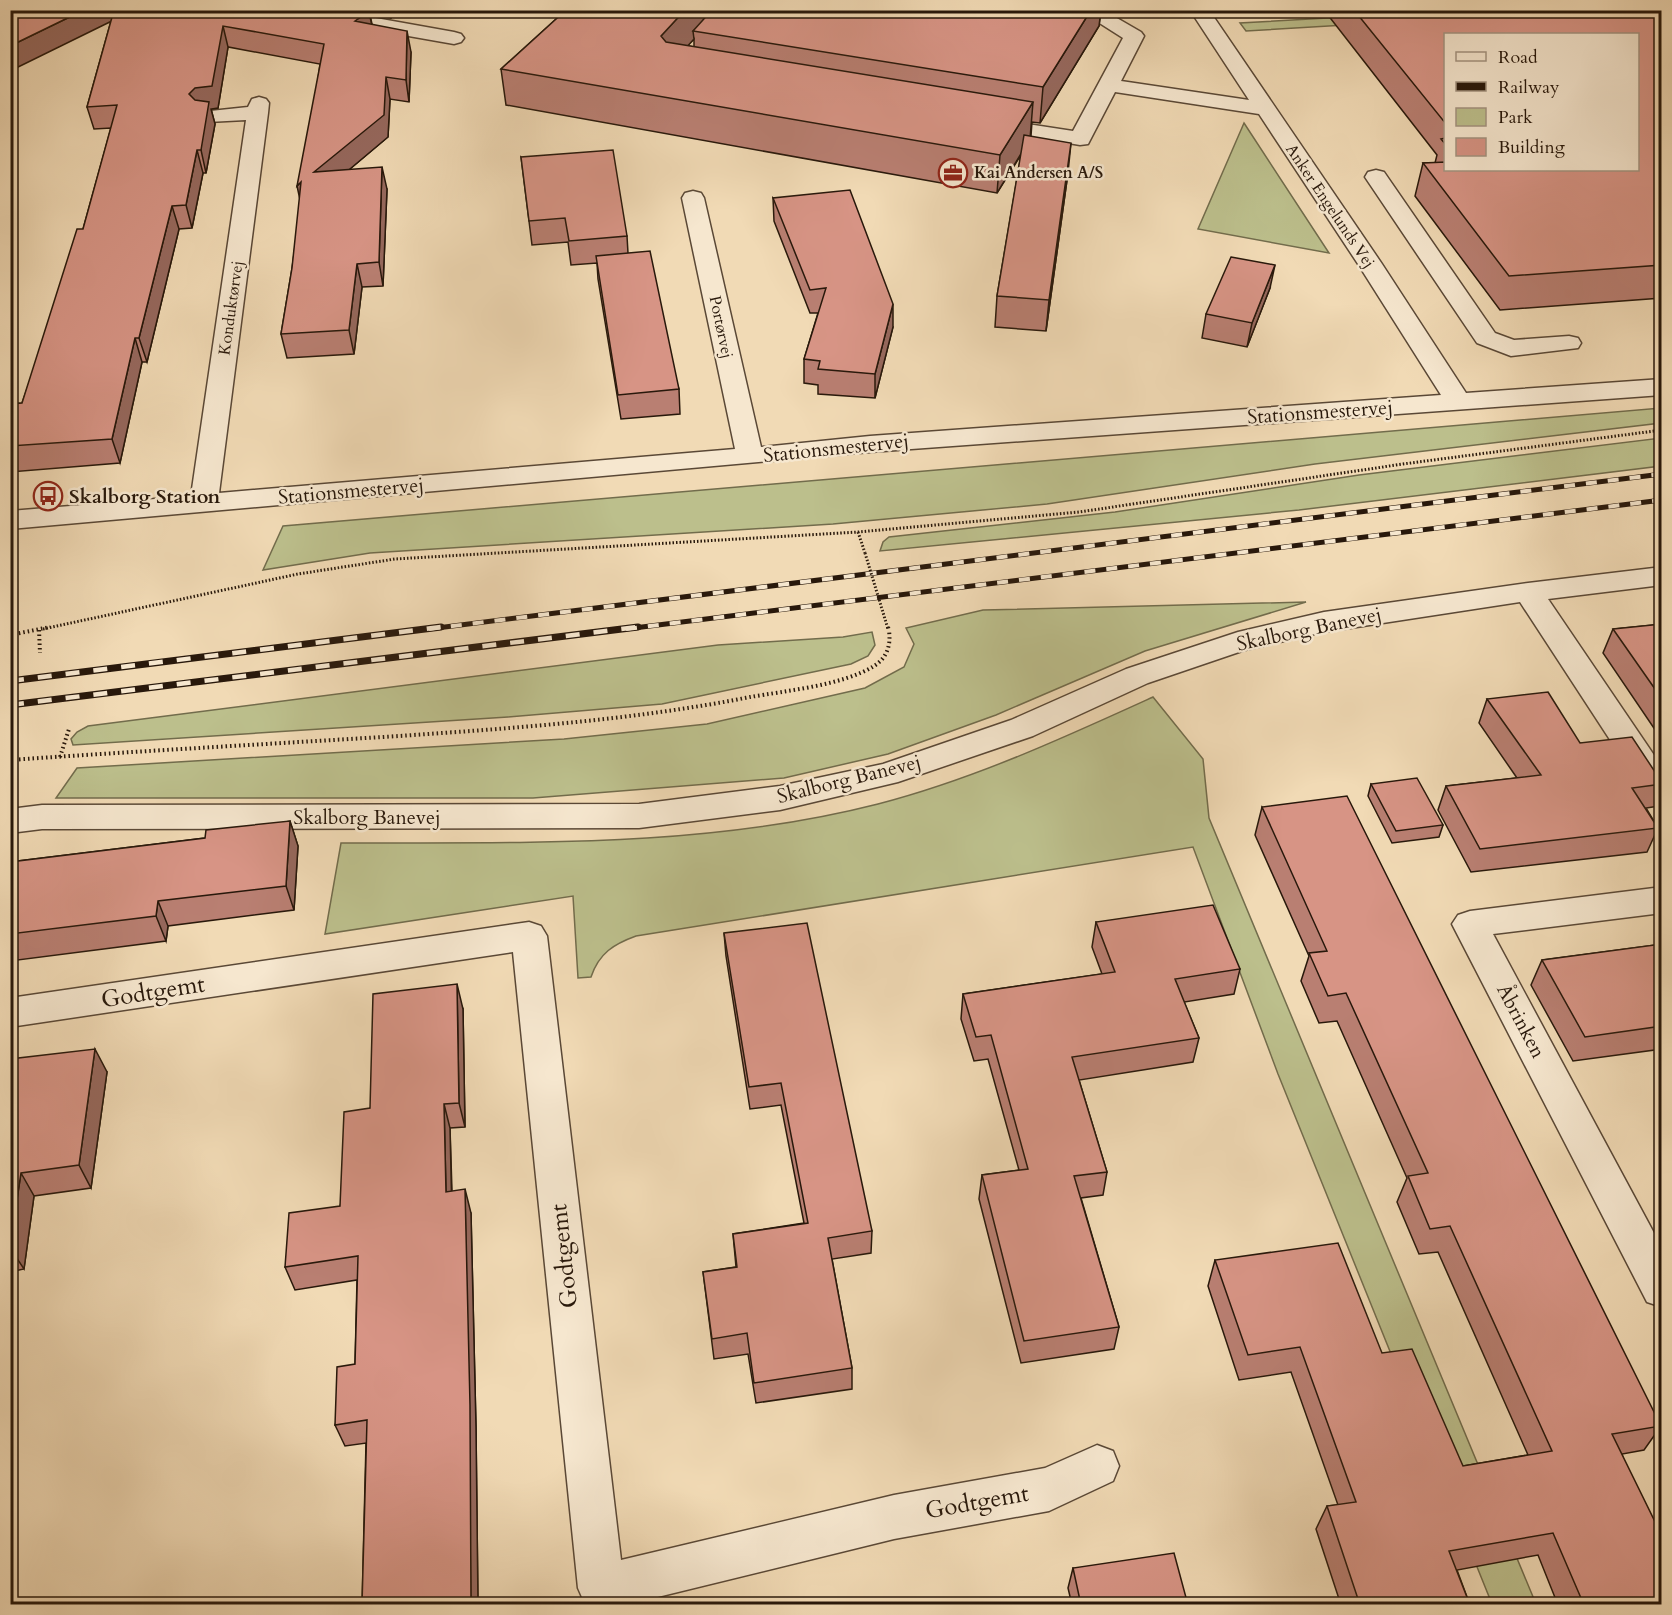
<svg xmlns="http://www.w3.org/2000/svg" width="1672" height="1615" font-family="Cardo,serif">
<rect width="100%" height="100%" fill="#f1dab5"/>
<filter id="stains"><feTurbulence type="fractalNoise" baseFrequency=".00333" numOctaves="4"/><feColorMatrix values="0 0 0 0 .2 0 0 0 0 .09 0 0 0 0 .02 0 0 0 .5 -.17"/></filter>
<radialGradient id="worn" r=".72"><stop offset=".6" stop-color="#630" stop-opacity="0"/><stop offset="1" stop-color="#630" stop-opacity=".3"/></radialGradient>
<!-- green -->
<path fill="#bcbf8c" stroke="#726c4c" stroke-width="1.5" d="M1452 11H1581L1246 31 1240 23Z
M1244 123 1329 253 1198 229Z
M1661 408V423L1315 464 1047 504 833 524 370 553 263 570 283 526Z
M1661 438V466L1299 510 880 551 883 542 889 537 1115 512 1359 475Z
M1306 602 1145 651 996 715 888 754 784 778 533 798H56L77 768 564 739 707 724 865 688 904 667 914 644 906 628 983 610Z
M872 632 875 645 868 656 851 664 662 704 508 717 73 745 71 739 77 732 88 726 718 645 843 637Z
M1153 697 1203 759 1209 818 1536 1604H1492L1278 1074 1193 847 636 936C614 944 599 953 591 977L578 978 573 896 325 934 341 843C521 842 702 849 878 804 974 779 1063 738 1153 697Z"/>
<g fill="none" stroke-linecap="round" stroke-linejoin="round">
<!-- minor casing -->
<g stroke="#5a4836" stroke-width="3">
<path id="minor" d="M286 10H331L454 32 461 34 464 38 461 42 454 44 295 16 288 14Z
M1079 10H1103L1141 32 1144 36 1121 81 1249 100 1190 10H1209L1382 264 1466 393 1662 379V395L870 452 10 529V511L191 496 246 120 208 122 201 120 197 116 201 112 248 107 252 99 259 97 266 99 269 103 268 113 219 493 735 449 682 198 685 193 693 191 701 193 704 198 761 447 870 436 1441 395 1358 264 1259 114 1115 92 1088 144 1080 145 981 128 977 124 981 120 988 118 1073 131 1123 38Z
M1376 170 1384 172 1495 333 1514 340 1569 336 1578 338 1581 343 1578 348 1511 356 1477 343 1365 177 1368 172Z
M1662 567V585L1548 599 1662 767V805L1650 801 1520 602 1324 632 1245 650 1148 683 1033 736 898 782 780 810 639 828 42 829 10 833V809L42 805 639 804 780 786 883 764 1011 720 1126 669 1238 632 1324 612 1528 583Z
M1662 887V913L1493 934 1662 1248V1307L1647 1302 1452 924 1458 915 1470 911Z
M529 922 541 926 547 936 621 1560 894 1495 1045 1468 1097 1445 1113 1451 1119 1466 1113 1481 1049 1511 894 1539 629 1604H585L578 1588 513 952 10 1027V998Z"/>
</g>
<!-- path-far1 -->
<path stroke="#28180b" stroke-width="3" stroke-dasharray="1.5 2" stroke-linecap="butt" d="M858 532 865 553
M43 629 298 574 395 559 858 532 1079 512 1403 464 1662 430"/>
<!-- path -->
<path stroke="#28180b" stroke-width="4" stroke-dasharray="1.5 3" stroke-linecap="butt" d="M39 630 40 653
M10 635 50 627
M60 757 69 729
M10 760C140 751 269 744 399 736 516 728 634 720 750 697 785 691 844 685 874 666 887 658 891 645 889 631"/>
<!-- minor -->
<use href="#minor" fill="#f6e7cf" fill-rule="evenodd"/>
<!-- rail-far1 casing -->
<g stroke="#28180b" stroke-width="5">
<path id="rail-far1" d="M429 629 1662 474
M626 629 1662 500"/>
</g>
<!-- rail casing -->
<g stroke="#28180b" stroke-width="7">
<path id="rail" d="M10 681 441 627
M10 705 638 627"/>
</g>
<!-- rail-far1 -->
<use href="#rail-far1" stroke="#f6e7cf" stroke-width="4" stroke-dasharray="11" stroke-linecap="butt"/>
<!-- rail -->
<use href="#rail" stroke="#f6e7cf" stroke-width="4.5" stroke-dasharray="14" stroke-linecap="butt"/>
<!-- path-bridge-far1 -->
<path stroke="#28180b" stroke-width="3" stroke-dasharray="1.5 2" stroke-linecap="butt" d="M865 553 888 629"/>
<!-- path-bridge -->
<path stroke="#28180b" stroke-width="4" stroke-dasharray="1.5 3" stroke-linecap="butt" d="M888 627 889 631"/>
</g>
<!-- wall -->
<path fill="#b97f72" stroke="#28180b" stroke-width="1.5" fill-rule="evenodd" d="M10 10H401L391 18 370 15 372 24 411 52 409 102 390 99 388 137 350 169 387 189 383 286 362 287 354 354 287 358 281 334 292 268 320 64 228 47 218 108 211 109 215 124 206 173H203L192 228 179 229 147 362H142L120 463 10 472V404L22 403 83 229 111 128 94 129 87 107 111 21Z
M566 10H1101L1099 26 1040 123 1032 122 1031 136 1068 173 1046 331 995 327 997 296 1021 155 997 193 506 105 501 69ZM694 39V47L687 46Z
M1324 10H1662V298L1500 310 1415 196 1423 163H1435L1437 155ZM1446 34 1638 170H1446Z
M521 157 627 236 628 253 679 389 680 414 621 419 598 279 597 263 571 265 568 242 532 245Z
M773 198 893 327 875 398 818 394V385L804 383V359L818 313H810L774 221Z
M1270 288 1247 347 1202 338 1206 314Z
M1662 624V740L1603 653 1613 629Z
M1487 699 1580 743 1662 779V801L1659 806 1646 808 1658 828 1647 852 1471 872 1438 810 1446 786 1517 778 1479 723Z
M1662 749V763L1658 757Z
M1371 784 1443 825 1439 837 1392 843 1368 796Z
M1262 807 1661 1426 1644 1450 1622 1454 1662 1605H1558L1538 1555 1457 1570 1470 1605H1341L1316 1529 1327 1506 1338 1505 1291 1372 1239 1380 1208 1286 1215 1260 1382 1353 1463 1466 1528 1455 1438 1252 1419 1254 1397 1202 1407 1178 1337 1021 1319 1023 1301 981 1309 956 1255 835Z
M290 821 298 846 294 910 168 926 166 941 10 961V862L205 838Z
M1096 922 1240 969 1234 994 1184 1002 1199 1038 1193 1062 1079 1080 1107 1172 1103 1195 1081 1198 1119 1327 1114 1349 1021 1363 979 1199 982 1175 1019 1170 988 1059 974 1061 961 1019 963 994 1102 974 1092 947Z
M724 933 872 1231 871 1253 832 1259 852 1368V1389L756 1403 748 1354 714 1359 703 1272 736 1267 733 1234 804 1223 781 1105 750 1109 726 956Z
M1662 944V1049L1573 1061 1531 985 1542 960Z
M463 1009 465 1127 450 1128 452 1191 471 1213 476 1427 478 1605H362L366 1443 345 1446 335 1425 355 1364 357 1280 295 1290 285 1267 340 1206 370 1108Z
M10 1059 107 1072 91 1188 34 1196 24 1269 10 1272Z
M1073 1568 1188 1605H1072L1068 1588Z"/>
<!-- shaded-wall -->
<path fill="#96685d" stroke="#28180b" stroke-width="1.5" d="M84 10H123L124 15 10 71V46Z
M389 10H401L391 18Z
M685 10H720L693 31 694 39 664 72 661 36Z
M1091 10H1101L1099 26 1040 123 1043 87Z
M369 11 373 32 355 21Z
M223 26 228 47 218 108 211 109 215 124 206 173 201 150V110L189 94Z
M407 31 411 52 409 102 406 80Z
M386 77 390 99 388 137 319 195 314 172Z
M1033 102 1030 139 997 193 1000 155Z
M1071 143 1068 173 1046 331 1049 300Z
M197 150 203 173 192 228 186 205Z
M382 167 387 189 383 286 379 262Z
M301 182 302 209 297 186Z
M172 206 179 229 147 362 139 338Z
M357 264 362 287 354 354 349 330Z
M1275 265 1270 288 1247 347 1252 323Z
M893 304V327L875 398V374Z
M135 338 142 362 120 463 112 439Z
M290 821 298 846 294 910 286 886Z
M158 901 168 926 166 941 156 916Z
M457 984 463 1009 465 1127 459 1103Z
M95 1049 107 1072 91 1188 79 1165Z
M444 1104 450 1128 452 1216 446 1192Z
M21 1173 34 1196 24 1269 10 1248Z
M465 1189 471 1213 476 1427 478 1605H471Z"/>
<!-- building -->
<path fill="#d79485" stroke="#28180b" stroke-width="1.5" d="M10 10H84L10 46Z
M114 10H368L369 11 355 21 407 31 406 80 386 77 384 115 314 172 382 167 379 262 357 264 349 330 281 334 292 268 301 182 297 186 324 44 223 26 212 86 195 88 189 94 195 100 209 102 201 150H197L186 205 172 206 139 338H135L112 439 10 446V404L22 403 77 229H83L117 105 87 107Z
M566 10H685L661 36 666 42 1033 102 1000 155 501 69Z
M712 10H1091L1043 87 693 31Z
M1354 10H1662V265L1509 276 1423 163 1446 162V170H1638V34H1446V124Z
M1024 135 1071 143 1049 300 997 296Z
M1446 138V145L1441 139Z
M613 150 627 236 569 241 565 218 529 221 521 157Z
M850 190 893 304 875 374 818 369 820 361 804 359 826 288 810 290 773 198Z
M650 251 679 389 618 395 596 256Z
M1231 257 1275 265 1252 323 1206 314Z
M1662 624V699L1613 629Z
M1548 692 1580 743 1632 737 1659 778 1662 779V784L1632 788 1658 828 1480 849 1446 786 1541 775 1487 699Z
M1417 778 1443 825 1396 831 1371 784Z
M1347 796 1661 1426 1612 1434 1662 1536V1605H1584L1553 1533 1449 1551 1470 1605H1360L1327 1506 1356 1502 1300 1347 1248 1355 1215 1260 1338 1243 1382 1353 1412 1349 1463 1466 1552 1451 1450 1226 1430 1229 1408 1176 1428 1173 1346 993 1328 996 1309 953 1327 951 1262 807Z
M290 821 286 886 158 901 156 916 10 934V862L205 838 206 830Z
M1213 905 1240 969 1175 979 1199 1038 1072 1057 1107 1172 1074 1176 1119 1327 1024 1341 982 1175 1028 1169 991 1035 976 1037 963 994 1115 972 1096 922Z
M807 923 872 1231 828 1238 852 1368 754 1383 747 1333 712 1339 703 1272 737 1267 733 1234 808 1223 781 1083 749 1087 724 933Z
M1662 944V1026L1585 1037 1542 960Z
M457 984 459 1103 444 1104 446 1192 465 1189 470 1405 471 1605H362L367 1420 335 1425 337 1367 355 1364 358 1256 285 1267 289 1213 340 1206 344 1112 370 1108 373 994Z
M95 1049 79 1165 21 1173 10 1244V1059Z
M1174 1553 1188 1605H1081L1073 1568Z"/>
<!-- icons -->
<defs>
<g id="office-ring" transform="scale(1.5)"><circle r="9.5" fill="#f6e7cf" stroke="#8f2418" stroke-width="1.5"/><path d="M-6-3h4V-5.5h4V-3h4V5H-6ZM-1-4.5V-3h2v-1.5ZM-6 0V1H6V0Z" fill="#8f2418"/></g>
<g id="bus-ring" transform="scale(1.5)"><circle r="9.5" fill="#f6e7cf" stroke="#8f2418" stroke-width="1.5"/><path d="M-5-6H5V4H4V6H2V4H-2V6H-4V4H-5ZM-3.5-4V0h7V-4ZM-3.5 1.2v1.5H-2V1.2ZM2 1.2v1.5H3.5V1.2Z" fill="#8f2418"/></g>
</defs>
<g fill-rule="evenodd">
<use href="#office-ring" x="953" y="173"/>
<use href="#bus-ring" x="48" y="496"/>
</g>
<g text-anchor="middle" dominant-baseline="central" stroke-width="5" stroke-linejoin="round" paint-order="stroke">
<!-- far-poi labels -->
<g font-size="16" font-weight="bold" fill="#28180b" stroke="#f6e7cf" text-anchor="start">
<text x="974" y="173">Kai Andersen A/S</text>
</g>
<!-- far-street labels -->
<g font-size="16" fill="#28180b" stroke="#f6e7cf">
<text transform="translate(1330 206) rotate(56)">Anker Engelunds Vej</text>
<text transform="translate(231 308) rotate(-82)">Konduktørvej</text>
<text transform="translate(721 327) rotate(78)">Portørvej</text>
</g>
<!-- street labels -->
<g font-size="20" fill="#28180b" stroke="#f6e7cf">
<text transform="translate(1320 412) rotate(-4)">Stationsmestervej</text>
<text transform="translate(836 448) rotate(-6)">Stationsmestervej</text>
<text transform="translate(351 491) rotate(-5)">Stationsmestervej</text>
<text transform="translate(1309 629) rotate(-12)">Skalborg Banevej</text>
<text transform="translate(849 779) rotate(-14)">Skalborg Banevej</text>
<text x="367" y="817">Skalborg Banevej</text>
<text transform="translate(1521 1021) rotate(62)">Åbrinken</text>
</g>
<!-- poi labels -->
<g font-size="20" font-weight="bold" fill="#28180b" stroke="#f6e7cf" text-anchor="start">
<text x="69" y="496">Skalborg Station</text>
</g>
<!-- near-street labels -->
<g font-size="24" fill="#28180b" stroke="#f6e7cf">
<text transform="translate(153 992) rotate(-9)">Godtgemt</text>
<text transform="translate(564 1256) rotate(-96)">Godtgemt</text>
<text transform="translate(977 1502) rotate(-10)">Godtgemt</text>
</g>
</g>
<!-- margin -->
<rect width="1672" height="1615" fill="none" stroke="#f1dab5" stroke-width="36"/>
<rect x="12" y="12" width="1648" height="1591" fill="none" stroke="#28180b" stroke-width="3"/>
<rect x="18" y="18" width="1636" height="1579" fill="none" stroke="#28180b" stroke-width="1.5"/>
<!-- legend -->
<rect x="1444" y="33" width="195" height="138" fill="#f6e7cf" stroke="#a49481" stroke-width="1.5"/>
<rect x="1456" y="52" width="30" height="9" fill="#f6e7cf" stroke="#a49481" stroke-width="1.5"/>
<text x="1498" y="63" font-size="18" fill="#28180b">Road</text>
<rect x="1456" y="82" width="30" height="9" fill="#28180b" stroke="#a49481" stroke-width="1.5"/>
<text x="1498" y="93" font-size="18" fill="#28180b">Railway</text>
<rect x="1456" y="108" width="30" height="18" fill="#bcbf8c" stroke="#a49481" stroke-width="1.5"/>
<text x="1498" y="123" font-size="18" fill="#28180b">Park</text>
<rect x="1456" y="138" width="30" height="18" fill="#d79485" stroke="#a49481" stroke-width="1.5"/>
<text x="1498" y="153" font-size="18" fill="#28180b">Building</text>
<rect width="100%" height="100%" filter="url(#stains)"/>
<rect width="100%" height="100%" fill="url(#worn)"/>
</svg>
